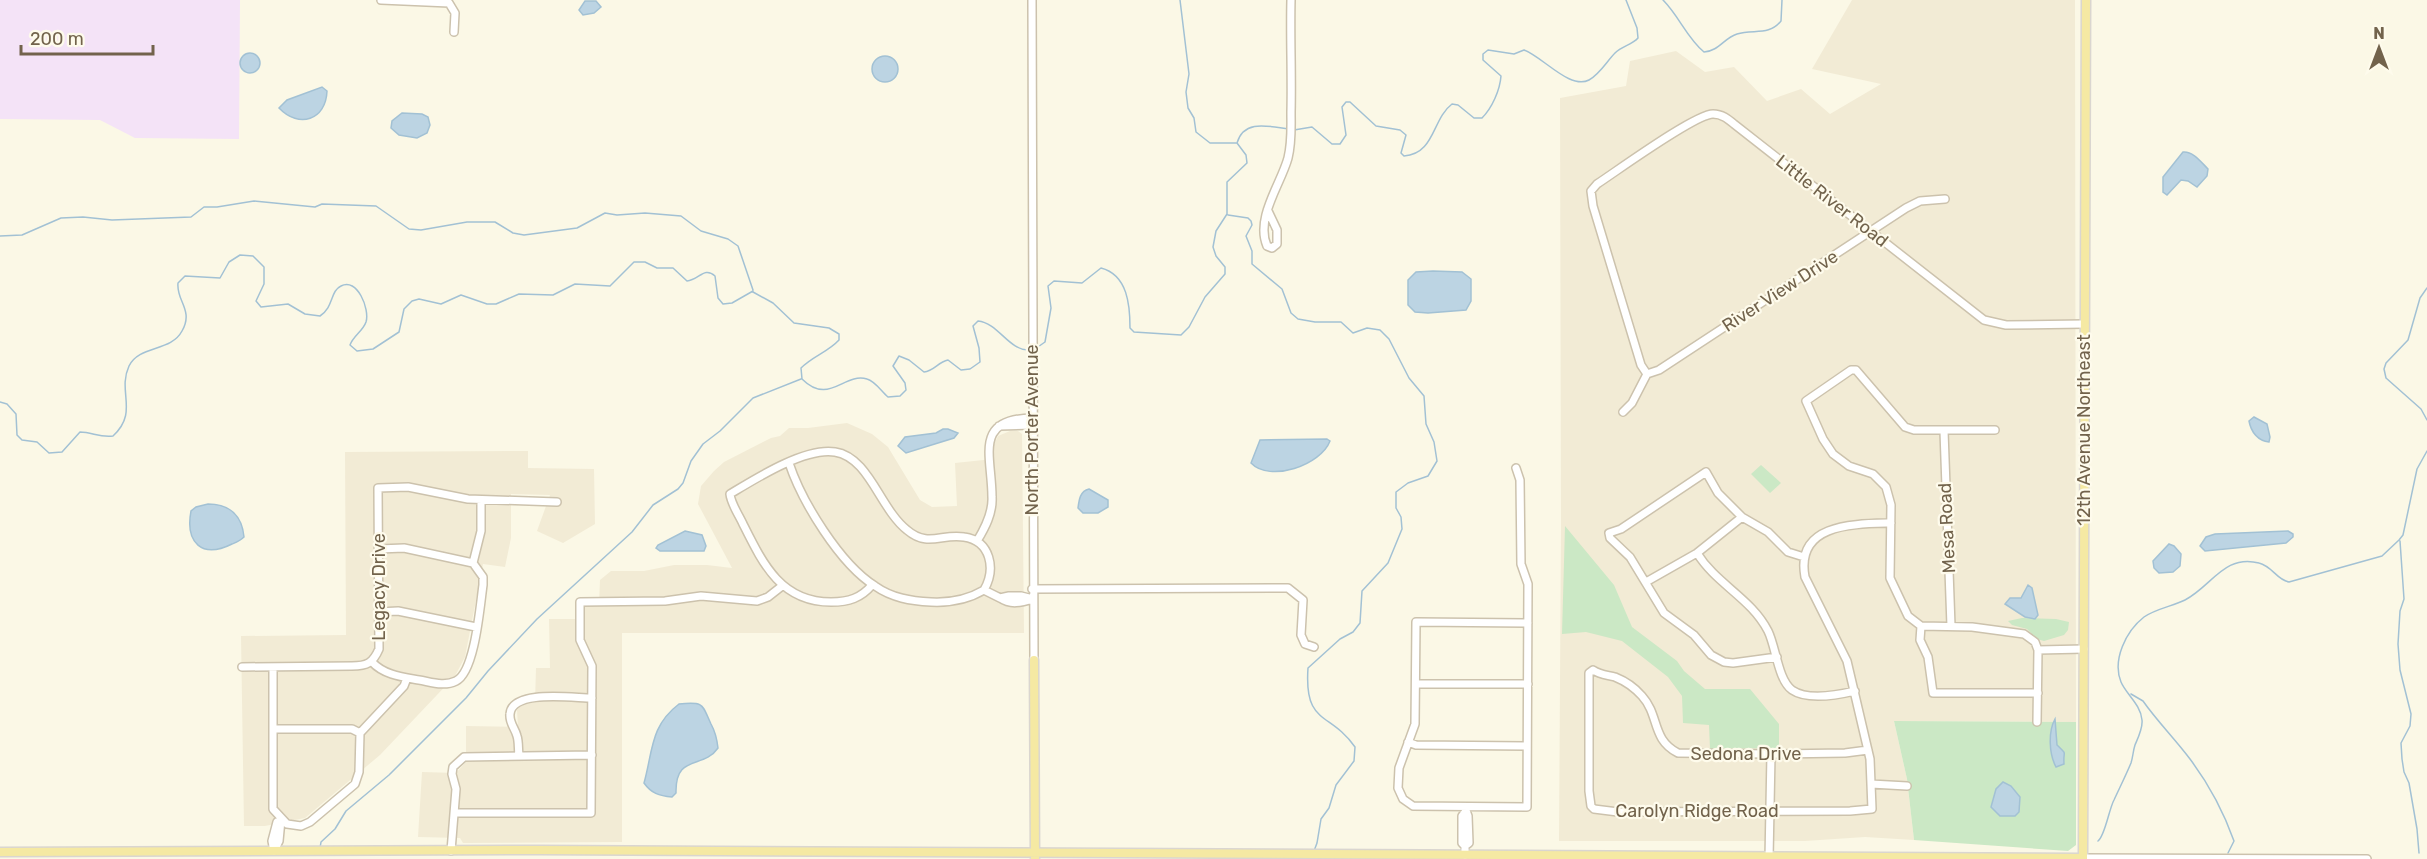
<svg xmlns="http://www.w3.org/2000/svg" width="2427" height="859" font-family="Rubik,sans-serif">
<rect width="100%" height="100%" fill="#fbf8e6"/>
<!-- residential -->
<path fill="#f2ebd5" d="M1852 0H2075L2076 722 1894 721 1907 779 1914 840 1865 837 1805 841H1559L1561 524 1560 98 1626 86 1630 61 1676 51 1705 72 1734 67 1767 101 1801 89 1830 114 1881 84 1812 69Z
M847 423 872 434 888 447 920 500 932 507 957 506 955 463 993 459 992 449 998 436 1010 431H1018L1022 434 1024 633H622V842L463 843 460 838 418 837 422 772 456 773 466 762V726L518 727 517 710 520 706 535 702 536 668H550L549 619H584L583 606 599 605 600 580 611 571H644L674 565H707L732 568 698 504 701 486 714 471 724 462 771 438 780 436 789 428H808Z
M528 451V468L594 469 595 524 563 543 537 531 550 495 511 494V538L505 567 483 564 465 657 455 676 380 755 305 818 265 826H244L241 636 346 635 345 452Z"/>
<!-- education -->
<path fill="#f4e3f7" d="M0 0H240L239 139 135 138 100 120 0 119Z"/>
<!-- green -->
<path fill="#cbe8c5" d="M1761 465 1781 483 1770 493 1751 474Z
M1565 526 1614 585 1632 627 1677 661 1684 671 1705 689H1750L1779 724V748L1710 749 1709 725 1683 723 1682 696 1668 677 1622 641 1586 632 1562 634Z
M2022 618 2056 619 2069 622 2068 630 2064 635 2044 641 2037 639 2027 629 2012 625 2008 621Z
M1894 721 2076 722V845L2068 851 1914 840 1907 779Z"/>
<!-- water -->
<path fill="#bcd4e3" stroke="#a2c1d4" stroke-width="1.5" d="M585 1H596L601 7 594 13 583 15 579 10Z
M240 63a10 10 0 1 1 20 0a10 10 0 1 1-20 0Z
M872 69a13 13 0 1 1 26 0a13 13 0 1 1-26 0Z
M322 87 327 91C326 120 299 129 279 108L287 100Z
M402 113 422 114 428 117 430 125 427 133 417 138 399 135 391 128 392 121Z
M2183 152C2193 151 2201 162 2208 169L2207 176 2197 187 2188 181 2181 180 2167 195 2163 192V177Z
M1433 271 1462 272 1471 279V301L1466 310 1428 313 1415 312 1408 305V280L1416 272Z
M2254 417 2267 424 2270 437 2269 442C2258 441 2251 432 2249 421Z
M943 429H948L958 433 954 438 906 453 898 446 905 437 936 433Z
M1327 439 1330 441C1321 465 1270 483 1251 463L1260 440Z
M1089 489 1108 500V507L1098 513H1083L1078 508C1079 500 1080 491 1089 489Z
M208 504C230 504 242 516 244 537 240 541 237 542 232 544 202 559 185 543 191 511L196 507Z
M685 531 702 535 706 546 704 551H660L656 548 658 545Z
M2288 531 2293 534V537L2286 543 2205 551 2200 546 2206 537 2215 534Z
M2169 544 2174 546 2181 554 2180 566 2173 572 2159 573 2154 568 2153 561Z
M2028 585 2032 588 2038 615 2035 619 2025 617 2005 604 2010 598H2021Z
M679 704C705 701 702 705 711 724 716 733 717 739 718 748 703 770 675 753 676 793L672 797C659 796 651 793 644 783 653 751 650 726 679 704Z
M2055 719 2057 745C2068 756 2063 749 2064 764L2056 767C2049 754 2048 732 2055 719Z
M2003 782 2011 786 2020 797 2019 812 2015 816H2000L1991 807 1996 789Z"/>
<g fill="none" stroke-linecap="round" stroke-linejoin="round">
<!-- stream -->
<path stroke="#a2c1d4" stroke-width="1.5" d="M1180 0 1189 74 1186 92 1188 108 1194 118 1196 132 1210 143H1236
M1663 0C1679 16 1687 38 1704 52 1719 51 1724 38 1737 34 1754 29 1769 36 1781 21L1782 0
M1294 130 1312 127 1332 144H1340L1346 135 1342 107 1346 102H1350L1376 126 1400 130 1406 135 1401 153 1404 156C1435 154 1432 119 1452 104L1458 105 1474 118H1482C1492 108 1500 90 1501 76L1483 60V54L1488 50 1514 54 1524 50C1543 57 1570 90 1589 80 1600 74 1607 61 1615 53 1622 46 1632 45 1638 38L1637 28 1626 0
M1237 143C1244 118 1271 127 1289 129
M1228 215 1248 218 1251 221 1252 225 1246 236 1252 251V264L1282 289 1291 313 1298 319 1315 322H1341L1353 333 1367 328 1380 330 1389 339 1409 378 1424 396 1426 424 1434 442 1437 461 1428 476 1408 483 1396 492V508L1401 517 1402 529 1388 563 1362 591 1360 623 1353 632 1340 639 1308 668C1304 726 1330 711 1355 747L1354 761 1336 785 1329 808 1321 819 1317 843 1314 851
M0 236 22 235 61 218 83 217 112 220 191 217 204 207H217L254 201 315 207 322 204 376 206 409 229 421 230 467 222H495L513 233 524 235 577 228 605 213 617 215 645 213 681 216 701 231 728 239 738 246 753 290
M2427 288 2420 298 2408 340 2386 363 2384 369 2386 378 2421 409 2427 420
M753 292 773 303 794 323 829 328 839 334V340C828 352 813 356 801 368L802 379C829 406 844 372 867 379 875 381 882 392 888 397L900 396 906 390 905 383 893 366 899 356 909 360 924 372C934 371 938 362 948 360L961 370 970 369 980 362 979 348 973 326 978 321C999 323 1009 352 1031 350
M1035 349 1045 342 1051 308 1048 286 1054 281 1082 283 1101 268C1128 275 1130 306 1130 328L1134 332 1181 335 1189 327 1205 297 1225 274V267L1216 256 1213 247 1216 231 1227 214V182L1247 163 1246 155 1237 143
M0 402 7 404 16 414 17 435 22 440 37 442 49 453 62 452 80 432C92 432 100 438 113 436 139 412 117 392 129 366 139 345 171 352 182 331 194 310 176 301 178 283L185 276 220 278 229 262 240 255 253 256 264 267V284L256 301 261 307 288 304 305 314 320 316C334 307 330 291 341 286 357 277 370 309 366 322 363 331 353 336 350 345L357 351 373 349 399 332 404 309 412 301 419 299 441 304 461 295 487 304H496L519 294 553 295 575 284 610 286 634 262H645L657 268H673L687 281C699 280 704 266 715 276L718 298 723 304 732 303 753 291
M2400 541 2404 599 2400 611 2398 644 2400 670 2411 714 2410 726 2401 743 2402 759 2404 772 2409 783 2417 829 2419 853
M2131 694 2143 701C2157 721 2175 739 2190 759 2208 783 2224 813 2234 841L2228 853
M2098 841C2105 836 2109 809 2114 800 2120 787 2126 775 2131 763 2133 757 2133 751 2135 745 2138 738 2143 728 2142 720 2141 705 2126 694 2121 682 2112 660 2126 631 2144 617 2155 609 2173 606 2185 600 2212 586 2224 554 2259 563 2272 566 2277 580 2289 582L2382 556 2399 540 2403 535 2417 469 2427 451
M320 848 321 842 335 829 346 811 389 775 466 698 488 671 537 619 632 532 653 505 678 489 683 483 691 461 703 444 720 431 753 398 801 379"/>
<!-- minor casing -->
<g stroke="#ccc2ad" stroke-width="10">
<path id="minor" d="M381 0 449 3 455 13 454 32
M1032 0 1034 660
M1268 211 1277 230V244L1272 248 1267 246C1255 218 1281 184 1288 158 1292 142 1291 127 1291 112 1292 74 1290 37 1291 0
M1647 374 1641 365 1593 206 1591 191 1597 184C1617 171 1695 114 1713 114 1722 114 1728 119 1734 124L1984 320 2006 325 2084 324
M1647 374 1659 370 1906 208 1920 201 1945 199
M1623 412 1632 403 1647 374
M999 426 1032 425
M1995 430H1914L1905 427 1856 370H1851L1806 401 1823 439 1833 454 1849 466 1873 474 1886 487 1891 505 1890 578 1908 616 1921 626 1972 627 2024 634 2035 642 2038 650 2037 722
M1944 431 1951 626
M789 463C802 502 840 564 875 586 892 598 911 601 931 602 951 603 967 600 984 590
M1516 468 1520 480 1521 564 1528 584 1527 807 1413 806 1403 799 1398 788 1399 768 1415 724 1416 622 1528 623
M977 541C985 528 993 513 992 497 992 456 973 419 1032 418
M379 549 404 548 473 563
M1697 553C1716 584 1751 598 1768 631 1776 647 1778 680 1792 690 1808 701 1838 695 1855 691
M473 563 481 531V500
M1646 582 1697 553 1742 517
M872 585C861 598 849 602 831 602 781 602 763 564 743 524 739 515 731 504 730 494 755 479 805 447 835 452 869 457 880 509 907 530 928 548 942 533 964 537 991 541 996 569 984 590L1000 598
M1032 589 1288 588 1303 600 1301 635 1305 644 1314 647
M1009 596H1021L1033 599C1021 603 1010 605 1000 598Z
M379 612 398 611 476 627
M1921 626 1920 640 1928 657 1933 693H2038
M2038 650 2084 649
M1777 657 1733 663 1724 662 1711 655 1694 635 1664 613 1630 557 1610 538 1609 533 1621 529 1706 472 1718 493 1742 517 1768 532 1788 552 1804 557
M372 662C384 675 402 677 419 680 431 682 444 687 456 681 475 672 480 606 483 585V577L473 563
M242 667 352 666C367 666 373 663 379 649L378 488 408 487 468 499 557 502
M273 667V809L287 824 301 826 310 822 355 784 359 772 360 733 404 686 407 678
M1416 684H1528
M273 729H352L360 733
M1408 742 1416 745 1527 746
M1868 750 1845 753 1771 754 1678 753C1651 739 1660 716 1642 696 1635 688 1625 681 1615 677 1608 675 1600 675 1593 670L1589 673V791L1591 806 1594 809 1618 812 1850 811 1872 809 1870 759 1847 661 1805 577C1795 523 1854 524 1891 523
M519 755C518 749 519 742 517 736 515 728 509 723 510 714 512 689 573 698 592 698
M1871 784 1907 786
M1465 808 1468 816 1469 843 1465 846V855
M1465 812 1462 816V843L1465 846
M456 813H591L592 666 580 640V602L665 601 701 596 757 601 768 597 782 586
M281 820 279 841 274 851 272 841 277 822Z
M451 851 456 789 452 774 453 767 464 757 592 755
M2083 858 2367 859
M1769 859 1771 754"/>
</g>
<!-- major casing -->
<g stroke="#dad6d0" stroke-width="11">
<path id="major" d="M1034 660 1035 859
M0 852 539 850 2083 858
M2083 859 2086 0"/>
</g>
<!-- minor -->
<use href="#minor" stroke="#fff" stroke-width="7"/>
<!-- major -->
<use href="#major" stroke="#f5e9a3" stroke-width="8"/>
</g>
<g text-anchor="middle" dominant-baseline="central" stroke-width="4.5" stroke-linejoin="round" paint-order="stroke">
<!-- street labels -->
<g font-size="18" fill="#72634c" stroke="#fefbec">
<text transform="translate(1832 201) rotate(38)">Little River Road</text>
<text transform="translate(1780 291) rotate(-33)">River View Drive</text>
<text transform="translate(1032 430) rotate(-90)">North Porter Avenue</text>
<text transform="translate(2084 430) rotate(-90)">12th Avenue Northeast</text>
<text transform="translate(1947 528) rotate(-93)">Mesa Road</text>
<text transform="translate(379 587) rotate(-90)">Legacy Drive</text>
<text x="1746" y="754">Sedona Drive</text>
<text x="1697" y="811">Carolyn Ridge Road</text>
</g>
</g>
<!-- north arrow -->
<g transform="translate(2379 48)" stroke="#fefbec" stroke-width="4.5" paint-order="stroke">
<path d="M0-4.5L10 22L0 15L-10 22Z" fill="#72634c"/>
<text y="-9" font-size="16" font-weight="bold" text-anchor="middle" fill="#72634c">N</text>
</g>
<!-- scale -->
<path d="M21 45v9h132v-9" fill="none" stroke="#72634c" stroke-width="3"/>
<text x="30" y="45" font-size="18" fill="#72634c" stroke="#fefbec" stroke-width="4.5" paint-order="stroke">200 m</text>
</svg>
